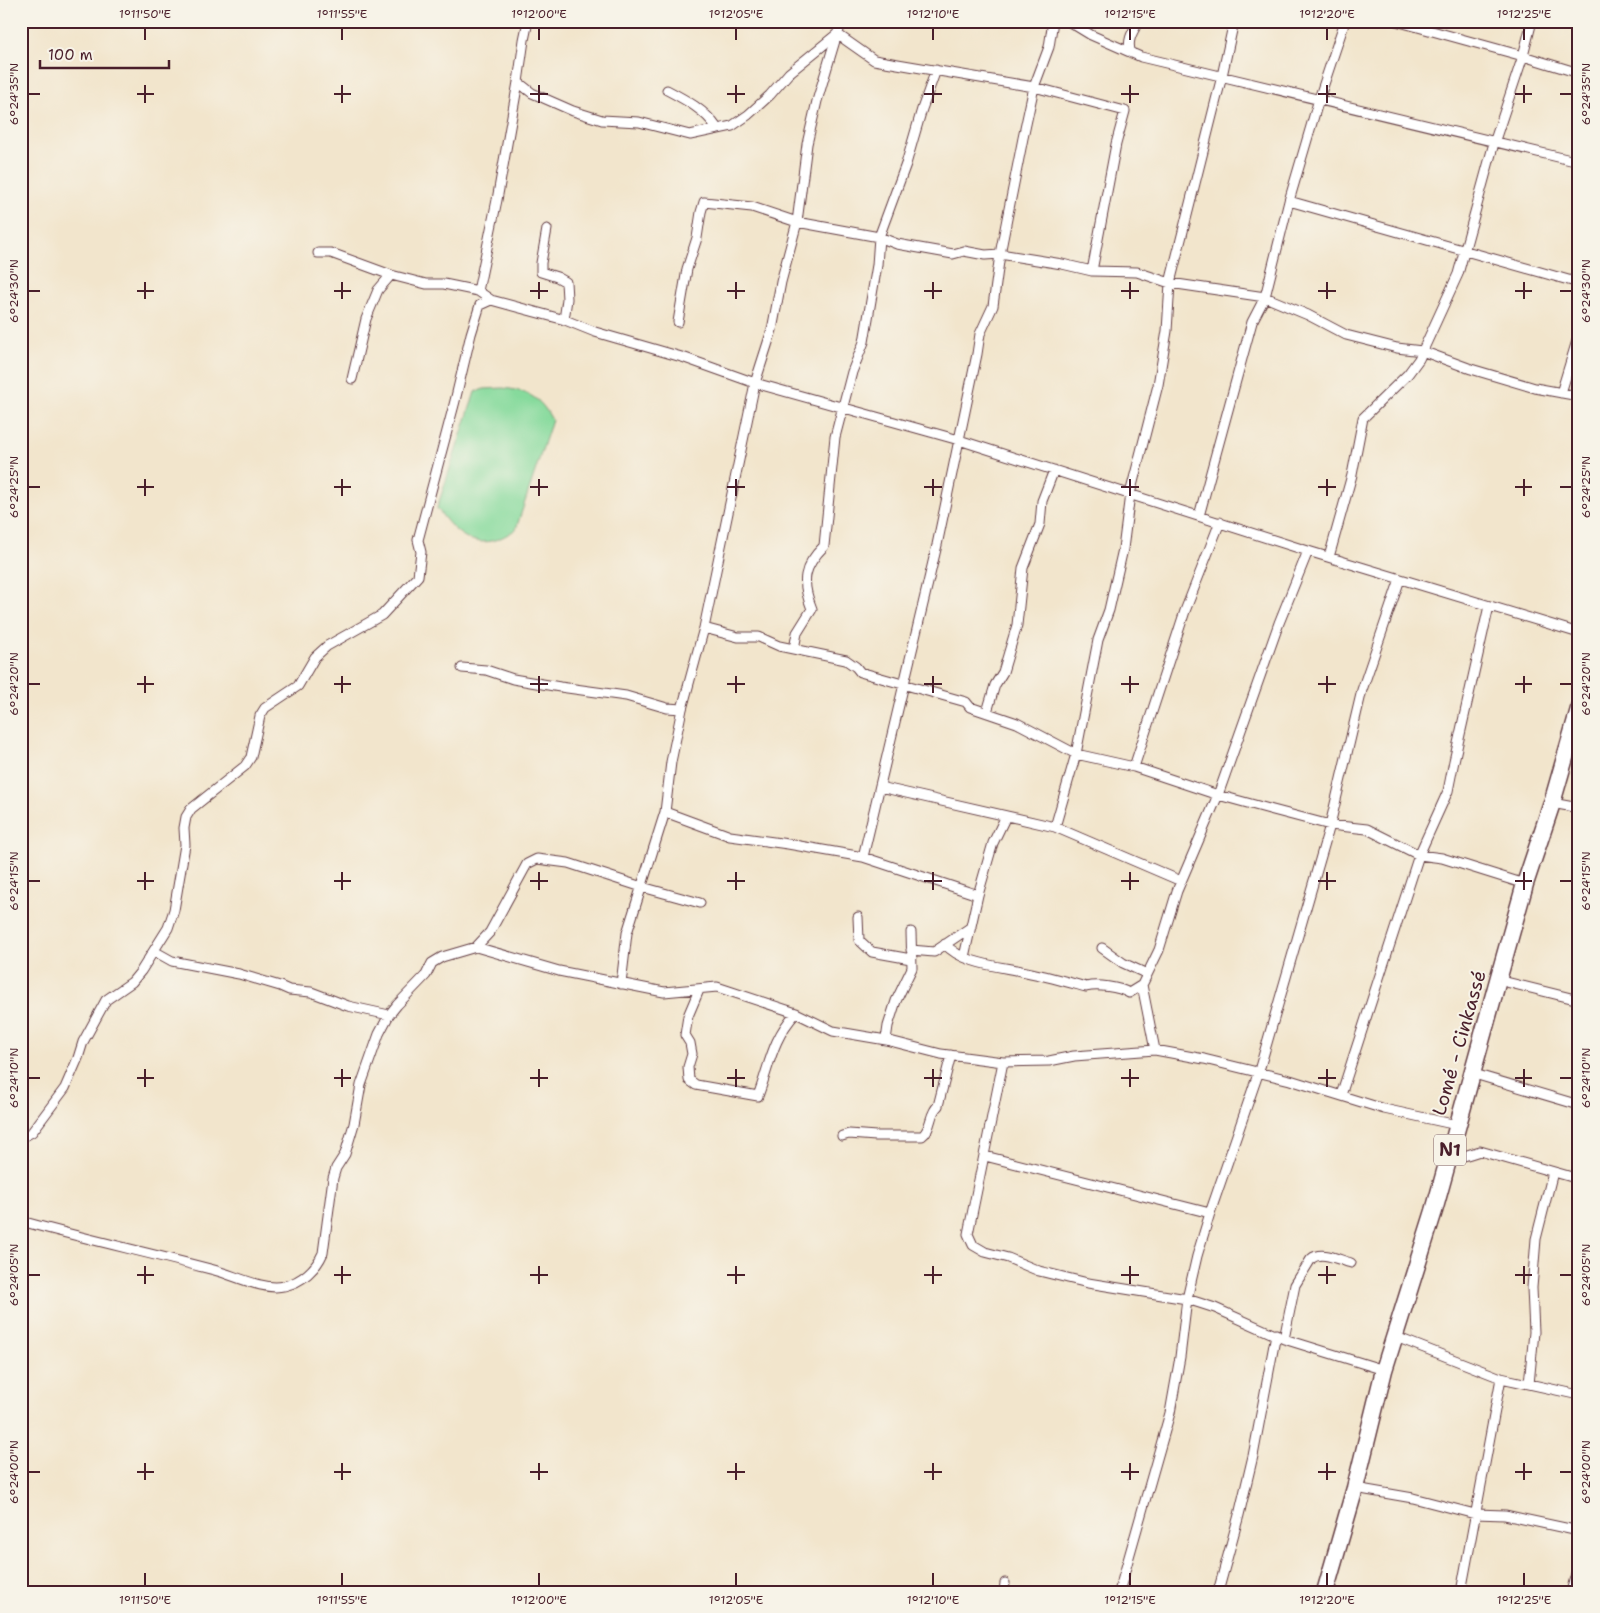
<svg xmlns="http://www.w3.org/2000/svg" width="1600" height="1613" font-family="'Shantell Sans',sans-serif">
<rect width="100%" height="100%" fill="#f7f3e8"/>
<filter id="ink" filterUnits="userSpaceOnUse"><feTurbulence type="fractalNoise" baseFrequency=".02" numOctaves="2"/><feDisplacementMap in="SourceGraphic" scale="10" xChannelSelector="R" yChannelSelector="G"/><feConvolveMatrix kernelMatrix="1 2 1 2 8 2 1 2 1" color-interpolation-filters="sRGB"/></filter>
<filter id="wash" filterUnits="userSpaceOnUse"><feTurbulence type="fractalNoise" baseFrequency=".0096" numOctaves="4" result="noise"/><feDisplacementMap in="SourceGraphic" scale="20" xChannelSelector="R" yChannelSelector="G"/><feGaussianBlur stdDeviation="1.12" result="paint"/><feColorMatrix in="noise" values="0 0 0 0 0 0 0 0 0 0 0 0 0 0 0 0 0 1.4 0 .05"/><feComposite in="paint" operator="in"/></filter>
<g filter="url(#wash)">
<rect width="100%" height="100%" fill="#f2e5cc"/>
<!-- green -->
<path fill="#86da9c" stroke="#687c64" d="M503 388C528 391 540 397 552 420L516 529C481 554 459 540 437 508L475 392 484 389Z"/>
</g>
<g filter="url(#ink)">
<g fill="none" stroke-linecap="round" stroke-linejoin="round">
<!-- street casing -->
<g stroke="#633d43" stroke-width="11">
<path id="street" d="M1068 21 1091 35 1141 57 1579 162
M1396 21 1523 56 1579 73
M837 34 874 60 1034 87 1125 111 1116 144 1092 271
M1131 53C1126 41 1133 31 1139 21
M518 82 532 93 573 111 602 120 639 122 690 135 732 126 748 115 770 95 789 73 837 34
M667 90C686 100 705 110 717 128
M1289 201 1579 283
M547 229 541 263V272L557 277 566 282 567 299 564 320
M318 253H331L391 275 426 284H444L478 291 491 300 565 320 595 332 685 358 755 383 959 440 1308 551 1579 633
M478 291 497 200 518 82 524 40 528 21
M678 322 687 269 697 238 701 212 704 202 752 207 797 222 879 237 897 244 953 254 964 251 985 255 1000 254 1062 264 1092 271 1137 272 1170 283 1265 297 1308 315 1346 335 1397 348 1422 351 1471 369 1535 388 1579 396
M352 379 366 319 378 290 391 275
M1561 393 1579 334
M1199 516 1252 322 1265 297 1289 201 1319 99 1345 21
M1329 557 1352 475 1363 418 1408 374 1419 359 1458 274 1494 143 1523 56 1532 21
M704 628 738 637H759L779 646 846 660 856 667 860 672 966 702 970 707 1017 723 1076 754 1134 767 1218 795 1273 810 1330 825 1367 829 1419 855 1442 858 1525 884
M794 649 797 633 812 609C801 581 803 567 824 546L835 437 852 372 864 342 877 265 879 237 906 164 922 109 936 70
M462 668 486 670 513 679 560 687 626 696 667 708 682 709
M987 712 995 685 1003 672 1017 625 1023 568 1040 524 1042 501 1054 470
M1134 767 1185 611 1220 522
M880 787 1055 827 1181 881
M1552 803 1579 808
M665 812 730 836 788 844 863 857 978 895
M1055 827 1076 754 1098 640 1109 610 1123 549 1130 494 1158 385 1167 331 1170 283 1222 76 1234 21
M863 857 937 545 977 354 980 334 993 306 1000 254 1023 138 1034 87 1049 47 1053 21
M858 917 859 940 872 952 911 959
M945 944C961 963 997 966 1021 971 1043 975 1064 981 1086 987 1097 984 1119 987 1129 993L1142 985
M476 947 490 932 527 864 537 859 568 863 642 887 700 903
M1102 948 1123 963 1147 974
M911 950 934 952 971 927
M154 951 172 961 239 974 280 986 289 990 311 992 348 1006 389 1015 397 1005 426 975 432 963 442 957 476 947 559 971 664 992 717 987 796 1013 833 1031 886 1040 941 1054 1003 1062 1049 1061 1074 1056 1155 1050 1204 1059 1290 1080 1384 1109 1457 1125
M964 957 978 895 993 843 1006 816
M1498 980 1579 1000
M621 984 627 933 665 812 671 762 682 709 704 628 755 383 772 330 781 282 797 222 807 144 817 101 837 34 843 21
M699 990 688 1016 685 1035 690 1043 692 1054 688 1067 689 1080 696 1085 758 1096C770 1064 772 1039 796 1013
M886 1040 888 1026 896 1001 912 968 911 932
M1155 1050 1142 985 1159 950 1177 891 1218 795 1279 623 1308 551
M1003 1062 968 1234 973 1245 985 1252 1008 1258 1039 1271 1088 1283 1187 1299 1180 1357 1170 1413 1119 1592
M1471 1073 1579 1105
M1341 1095 1419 855 1448 791 1454 761 1489 606
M842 1136 849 1134 876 1136H922C932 1129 929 1113 938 1106L951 1055
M21 1138 32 1132 65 1088 78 1058 83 1042 106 1000 132 982 141 971 168 928 174 910 185 845 184 828 186 817 191 809 245 766 251 757 260 716 265 708 298 686 315 657 327 646 382 615 418 576 421 552 418 540 455 401 471 334 480 305 491 300
M985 1156 1210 1213
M1448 1161 1480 1151 1579 1179
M21 1221C85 1239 150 1253 214 1270 234 1275 264 1291 284 1286 302 1282 316 1269 323 1253L333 1178 336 1168 345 1154 354 1124 361 1085 379 1034 389 1015
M1396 1337 1501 1378 1579 1395
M1284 1339 1295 1285 1311 1259C1321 1250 1339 1260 1351 1263
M1384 1370 1284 1339 1215 1308 1187 1299 1197 1256 1210 1213 1258 1074 1330 825 1362 690 1400 579
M1529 1384 1534 1332 1532 1288 1536 1239 1553 1172
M1355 1488 1413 1498 1475 1514 1505 1515 1579 1531
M1004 1592 1005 1583
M1218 1592 1239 1515 1253 1456 1276 1334
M1461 1592 1501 1378
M1571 1592 1579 1563"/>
</g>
<!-- highway casing -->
<g stroke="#633d43" stroke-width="19">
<path id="highway" d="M1325 1592 1355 1488 1384 1370 1434 1211 1498 980 1525 884 1552 803 1579 709"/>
</g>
<!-- street -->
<use href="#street" stroke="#fff" stroke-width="9"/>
<!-- highway -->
<use href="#highway" stroke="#fff" stroke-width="16"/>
</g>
</g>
<!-- ticks -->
<path fill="none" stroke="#4a1f2b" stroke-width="2" d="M145 28V40M342 28V40M539 28V40M736 28V40M933 28V40M1130 28V40M1327 28V40M1524 28V40M145 85V103M342 85V103M539 85V103M736 85V103M933 85V103M1130 85V103M1327 85V103M1524 85V103M28 94H40M137 94H154M334 94H351M530 94H548M727 94H745M924 94H942M1121 94H1139M1318 94H1336M1515 94H1532M1560 94H1572M145 282V299M342 282V299M539 282V299M736 282V299M933 282V299M1130 282V299M1327 282V299M1524 282V299M28 291H40M137 291H154M334 291H351M530 291H548M727 291H745M924 291H942M1121 291H1139M1318 291H1336M1515 291H1532M1560 291H1572M145 479V496M342 479V496M539 479V496M736 479V496M933 479V496M1130 479V496M1327 479V496M1524 479V496M28 487H40M137 487H154M334 487H351M530 487H548M727 487H745M924 487H942M1121 487H1139M1318 487H1336M1515 487H1532M1560 487H1572M145 676V693M342 676V693M539 676V693M736 676V693M933 676V693M1130 676V693M1327 676V693M1524 676V693M28 684H40M137 684H154M334 684H351M530 684H548M727 684H745M924 684H942M1121 684H1139M1318 684H1336M1515 684H1532M1560 684H1572M145 872V890M342 872V890M539 872V890M736 872V890M933 872V890M1130 872V890M1327 872V890M1524 872V890M28 881H40M137 881H154M334 881H351M530 881H548M727 881H745M924 881H942M1121 881H1139M1318 881H1336M1515 881H1532M1560 881H1572M145 1069V1087M342 1069V1087M539 1069V1087M736 1069V1087M933 1069V1087M1130 1069V1087M1327 1069V1087M1524 1069V1087M28 1078H40M137 1078H154M334 1078H351M530 1078H548M727 1078H745M924 1078H942M1121 1078H1139M1318 1078H1336M1515 1078H1532M1560 1078H1572M145 1266V1284M342 1266V1284M539 1266V1284M736 1266V1284M933 1266V1284M1130 1266V1284M1327 1266V1284M1524 1266V1284M28 1275H40M137 1275H154M334 1275H351M530 1275H548M727 1275H745M924 1275H942M1121 1275H1139M1318 1275H1336M1515 1275H1532M1560 1275H1572M145 1463V1480M342 1463V1480M539 1463V1480M736 1463V1480M933 1463V1480M1130 1463V1480M1327 1463V1480M1524 1463V1480M28 1472H40M137 1472H154M334 1472H351M530 1472H548M727 1472H745M924 1472H942M1121 1472H1139M1318 1472H1336M1515 1472H1532M1560 1472H1572M145 1573V1586M342 1573V1586M539 1573V1586M736 1573V1586M933 1573V1586M1130 1573V1586M1327 1573V1586M1524 1573V1586"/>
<g text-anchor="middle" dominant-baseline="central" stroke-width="4" stroke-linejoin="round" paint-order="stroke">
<!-- shield labels -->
<rect fill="#f7f3e8" stroke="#7e5f64" stroke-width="1" x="1434" y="1134.5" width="32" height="31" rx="4"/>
<g font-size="18" font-weight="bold" fill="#4a1f2b">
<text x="1450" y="1150">N1</text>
</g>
<!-- street labels -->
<g font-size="19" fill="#4a1f2b" stroke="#f7f3e8">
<text transform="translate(1459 1043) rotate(-74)">Lomé - Cinkassé</text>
</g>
</g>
<!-- margin -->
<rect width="1600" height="1613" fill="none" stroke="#f7f3e8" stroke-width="55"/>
<!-- scale -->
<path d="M40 60v8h129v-8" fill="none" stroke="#4a1f2b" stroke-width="2.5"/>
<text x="48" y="60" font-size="15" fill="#4a1f2b" stroke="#f7f3e8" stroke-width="4" paint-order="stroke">100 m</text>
<rect x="28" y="28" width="1544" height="1558" fill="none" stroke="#4a1f2b" stroke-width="2"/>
<g font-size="12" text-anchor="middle" fill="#4a1f2b">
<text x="145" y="18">1°11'50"E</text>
<text x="342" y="18">1°11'55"E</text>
<text x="539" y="18">1°12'00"E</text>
<text x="736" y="18">1°12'05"E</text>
<text x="933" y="18">1°12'10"E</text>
<text x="1130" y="18">1°12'15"E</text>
<text x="1327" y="18">1°12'20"E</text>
<text x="1524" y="18">1°12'25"E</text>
<text transform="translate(14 94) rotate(-90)" y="4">6°24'35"N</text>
<text transform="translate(1586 94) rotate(-90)" y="4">6°24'35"N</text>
<text transform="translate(14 291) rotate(-90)" y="4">6°24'30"N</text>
<text transform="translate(1586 291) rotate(-90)" y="4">6°24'30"N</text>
<text transform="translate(14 487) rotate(-90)" y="4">6°24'25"N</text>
<text transform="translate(1586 487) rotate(-90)" y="4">6°24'25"N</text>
<text transform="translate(14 684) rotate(-90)" y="4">6°24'20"N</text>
<text transform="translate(1586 684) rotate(-90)" y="4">6°24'20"N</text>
<text transform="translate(14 881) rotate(-90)" y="4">6°24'15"N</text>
<text transform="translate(1586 881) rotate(-90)" y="4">6°24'15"N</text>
<text transform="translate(14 1078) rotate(-90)" y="4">6°24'10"N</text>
<text transform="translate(1586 1078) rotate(-90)" y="4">6°24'10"N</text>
<text transform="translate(14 1275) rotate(-90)" y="4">6°24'05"N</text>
<text transform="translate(1586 1275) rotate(-90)" y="4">6°24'05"N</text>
<text transform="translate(14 1472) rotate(-90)" y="4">6°24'00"N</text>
<text transform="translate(1586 1472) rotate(-90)" y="4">6°24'00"N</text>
<text x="145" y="1604">1°11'50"E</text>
<text x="342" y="1604">1°11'55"E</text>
<text x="539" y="1604">1°12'00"E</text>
<text x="736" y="1604">1°12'05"E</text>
<text x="933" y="1604">1°12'10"E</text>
<text x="1130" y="1604">1°12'15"E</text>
<text x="1327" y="1604">1°12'20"E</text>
<text x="1524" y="1604">1°12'25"E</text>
</g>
</svg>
